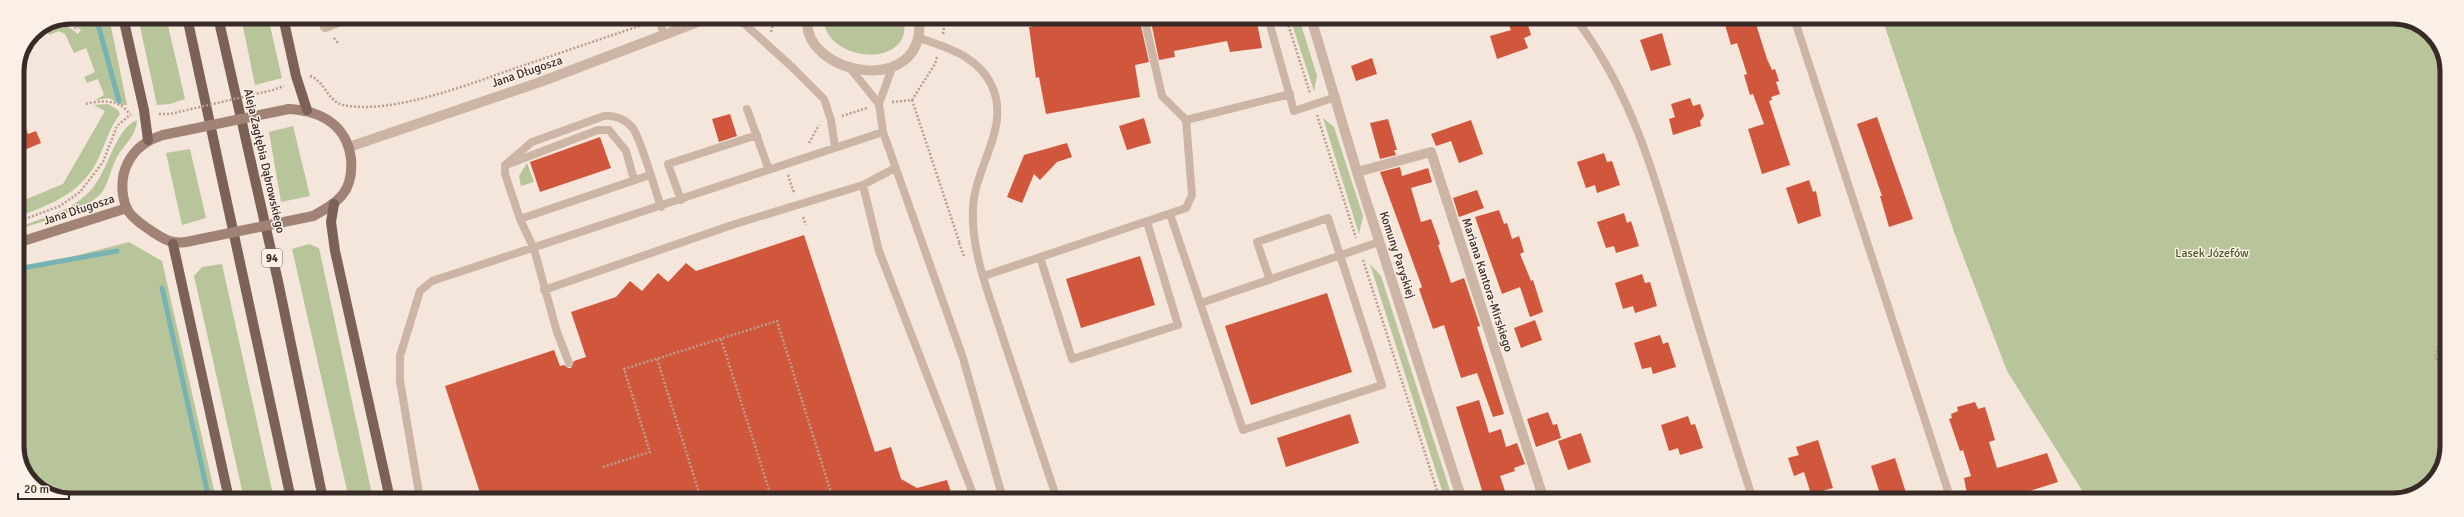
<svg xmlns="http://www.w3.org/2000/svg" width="2464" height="517" font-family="Signika,sans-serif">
<rect width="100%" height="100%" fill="#f4e6da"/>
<!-- green -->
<path fill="#b8c499" d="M71 17H109L127 105H121L109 98 95 100 104 95 98 79 87 83 84 77 95 72 86 48 74 53 65 34 59 31 49 35 46 27 61 21 78 34 81 30 67 19Z
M138 17H166L185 99 170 104 157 105Z
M241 17H268L282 78 255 85Z
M823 17H903C917 69 825 65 823 17Z
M1290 18H1299L1317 76 1314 91Z
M1882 18H2403L2433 35 2447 67 2446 456 2428 487 2393 500H2088L2007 371 1954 232Z
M108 104 118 110 120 114C109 129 107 139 100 155 84 192 53 204 17 217V203L63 184 105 111 94 105Z
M1323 118 1334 127 1363 216 1359 234Z
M137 120C136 137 124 144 117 157 111 168 109 181 103 191 88 211 41 221 17 230 19 226 25 225 30 223 50 216 71 209 87 194 109 174 113 130 137 120Z
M293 126 310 196 281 202 269 132Z
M190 149 206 218 182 225 166 153Z
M527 163 534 182 521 186 519 176Z
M129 242 162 261 216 499H61L31 482 17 453V271Z
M309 244 319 248 373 499H349L292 249Z
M222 264 274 499H244L194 276 202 267Z
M1370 264 1381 276 1453 500H1445Z"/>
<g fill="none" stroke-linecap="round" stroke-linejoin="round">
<!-- stream -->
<path stroke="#76b3b2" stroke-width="5" d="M96 17 119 101
M17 269 117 251
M162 288 209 499"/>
</g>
<!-- building -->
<path fill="#d0573c" d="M1079 17H1139L1149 62 1135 65 1140 97 1046 114 1039 77 1036 78 1029 27Z
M1150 17 1256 18 1262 48 1230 52 1227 41 1174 51 1175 57 1159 60Z
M1723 18H1754L1767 59 1772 70 1775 69 1779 81 1776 82 1780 94 1771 97 1772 100 1769 101 1790 165 1762 174 1748 129 1764 124 1753 94 1750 95 1744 75 1747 74 1737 43 1731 45Z
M1526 19 1531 35 1524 38 1528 48 1497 59 1490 36 1511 30 1509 25Z
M1662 33 1671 65 1651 71 1640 40Z
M1372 58 1377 74 1356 81 1351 66Z
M1690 98 1693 106 1700 104 1704 116 1700 121 1701 126 1673 135 1669 119 1675 117 1671 104Z
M17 108 28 134 36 131 41 143 17 153Z
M730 114 737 136 719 142 712 119Z
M1877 117 1913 219 1889 227 1880 196H1882L1857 124Z
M1144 118 1151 143 1127 150 1119 126Z
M1388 119 1397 150H1394L1396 155 1380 159 1370 123Z
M1471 120 1483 154 1459 163 1451 141 1436 146 1431 134Z
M600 137 611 168 540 192 530 162Z
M1067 143 1072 157 1057 162 1040 180 1034 174 1022 203 1007 197 1024 155Z
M1604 153 1607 162 1612 161 1620 185 1597 193 1595 185 1586 188 1577 162Z
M1400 167 1402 176 1428 168 1432 182 1411 188 1421 222 1431 219 1440 244 1438 245 1451 283 1464 278 1480 326 1477 327 1504 414 1493 417 1477 373 1461 378 1444 325 1433 329 1419 289 1422 287 1380 172Z
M1809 180 1813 192 1816 191 1821 216 1798 224 1786 188Z
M1477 190 1484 208 1459 217 1453 198Z
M1499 210 1504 224 1507 223 1512 239 1519 236 1524 252 1520 254 1531 281 1533 280 1543 312 1530 317 1520 287 1502 294 1475 217Z
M1624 213 1627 223 1631 221 1639 246 1616 253 1614 246 1606 248 1597 222Z
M804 235 875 452 891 447 901 479 917 488 947 480 953 499H482L445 386 554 350 560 366 564 365 568 368H571L574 361 586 357 571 312 616 297 630 281 642 291 658 273 668 282 686 263 696 271Z
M1140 256 1155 305 1081 328 1066 279Z
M1642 274 1645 283 1650 282 1657 306 1635 313 1633 306 1623 309 1615 283Z
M1327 293 1352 372 1251 405 1225 326Z
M1535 320 1542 340 1521 348 1514 328Z
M1660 335 1663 344 1668 342 1676 367 1653 374 1651 367 1642 369 1634 343Z
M1479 400 1489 433 1501 429 1506 447 1517 443 1525 464 1514 468 1515 471 1500 476 1508 500H1485L1456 407Z
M1975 402 1978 409 1985 407 1995 440 1989 442 1997 468 2047 453 2058 482 2002 500H1968L1964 478 1971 476 1963 450 1960 451 1949 419 1952 418 1951 414 1958 411 1957 407Z
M1548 412 1553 425 1557 424 1561 438 1536 447 1527 419Z
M1350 414 1359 443 1286 467 1277 438Z
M1688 416 1691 425 1695 424 1703 448 1680 455 1678 448 1669 451 1661 425Z
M1581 433 1591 462 1568 470 1558 441Z
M1818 440 1833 488 1811 494 1804 472 1794 476 1788 458 1799 455 1796 447Z
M1895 458 1907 496 1895 500H1882L1871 466Z"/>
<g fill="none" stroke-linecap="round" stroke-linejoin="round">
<!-- path -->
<path stroke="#b99e8f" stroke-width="2.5" stroke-dasharray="2 2" stroke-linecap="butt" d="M1286 18 1310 93
M65 20 78 30
M771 32 775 17
M943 34 946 17
M334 38 338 43
M310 76C325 81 327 101 343 105 392 115 469 84 516 68 560 53 604 38 648 23
M912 100 960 244
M892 102 912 100 935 64 937 57
M86 104C100 100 121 99 129 114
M1317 115 1356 238
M842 116 867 108
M809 143 819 125
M788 175 794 193
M803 217 806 225
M17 222 60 206 80 192 103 162 117 126 131 114
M959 243 964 256
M1363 260 1440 500
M721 339 772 499
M657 359 701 499
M2446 382 2435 356 2446 328
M603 467 650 452 624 369 777 321 833 499"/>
<!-- lane -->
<path stroke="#cdb5a5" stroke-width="8" d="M540 17V19L546 17
M658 17 664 35
M737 17 792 67 824 99 831 120 835 147
M1144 17 1162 96 1186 120 1290 94
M1268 18 1294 111 1336 97
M1575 18C1635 95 1659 191 1686 283 1707 356 1730 428 1753 500
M1794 18 1951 500
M919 38C948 48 978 56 992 86 1011 128 974 167 973 209 971 253 990 297 1003 338 1021 392 1039 446 1057 499
M850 68 879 104
M892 68 879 104 883 132 963 358 1003 499
M747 109 769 170
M506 165 598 130H609L626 151 634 180
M863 185 879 251 975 499
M681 200 668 164 757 135
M1170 214 1243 430 1382 385 1328 218 1257 242 1270 280
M520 219 650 175
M1040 257 1072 359 1178 325 1147 222
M984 276 1186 208 1192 195 1186 120
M544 290 735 224 863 185 895 168
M1201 303 1379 242
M569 363 557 332 534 249 520 219 505 174V165L532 142 604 116C614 115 625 119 632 127 641 138 655 190 661 207
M420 499 400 381V356L420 291 432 281 883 132"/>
<!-- street -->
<path stroke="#cdb5a5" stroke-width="10" d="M808 17C798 74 928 101 919 17
M1311 18 1357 172 1462 500
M325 27 351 17
M349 147 543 81 711 17
M1357 172 1431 152 1544 500"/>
<!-- secondary -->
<path stroke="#a18376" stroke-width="10" d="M289 109C321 111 347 125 351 159 352 171 350 185 343 194 335 204 324 210 313 216
M163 135C130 145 115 174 126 207 130 217 144 226 153 232 165 240 172 244 186 242
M17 243 127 208"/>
<!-- primary -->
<path stroke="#7b6156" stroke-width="10" d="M123 17 144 110 148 140
M187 17 291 499
M218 17 278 281 323 499
M283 17 296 76 307 110
M334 204 331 222 335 251 390 499
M173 244 229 499"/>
<!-- path-bridge -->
<path stroke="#b99e8f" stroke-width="2.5" stroke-dasharray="2 2" stroke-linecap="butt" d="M159 114H170L273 90 284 86"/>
<!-- secondary-bridge -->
<path stroke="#a18376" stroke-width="10" d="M163 135 289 109
M186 242 313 216"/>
</g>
<g text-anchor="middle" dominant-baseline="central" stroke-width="3" stroke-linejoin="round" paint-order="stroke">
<!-- shield labels -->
<rect fill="#fbf0e7" stroke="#726661" stroke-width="1" x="262" y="249" width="20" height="18" rx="3"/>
<g font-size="11" font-weight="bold" fill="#382b27">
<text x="272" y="258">94</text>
</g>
<!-- street labels -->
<g font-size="12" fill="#382b27" stroke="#fbf0e7">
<text transform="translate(527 72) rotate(-19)">Jana Długosza</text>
<text transform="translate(264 161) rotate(77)">Aleja Zagłębia Dąbrowskiego</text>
<text transform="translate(79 210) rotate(-18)">Jana Długosza</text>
<text transform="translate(1397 255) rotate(72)">Komuny Paryskiej</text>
<text transform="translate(1487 285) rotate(72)">Mariana Kantora-Mirskiego</text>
</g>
<!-- park labels -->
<g font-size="12" fill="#495828" stroke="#fbf0e7">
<text x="2212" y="253">Lasek Józefów</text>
</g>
</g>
<!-- crop -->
<path d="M0 0H2464V517H0ZM71 24H2393A47 47 0 0 1 2440 71V446A47 47 0 0 1 2393 493H71A47 47 0 0 1 24 446V71A47 47 0 0 1 71 24Z" fill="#fbf0e7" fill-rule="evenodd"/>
<path fill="none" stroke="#382b27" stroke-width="5" d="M71 24H2393A47 47 0 0 1 2440 71V446A47 47 0 0 1 2393 493H71A47 47 0 0 1 24 446V71A47 47 0 0 1 71 24Z"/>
<!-- scale -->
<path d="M18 493v6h51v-6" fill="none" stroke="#382b27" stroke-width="2"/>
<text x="24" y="493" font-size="12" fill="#382b27" stroke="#fbf0e7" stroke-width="3" paint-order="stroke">20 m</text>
</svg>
